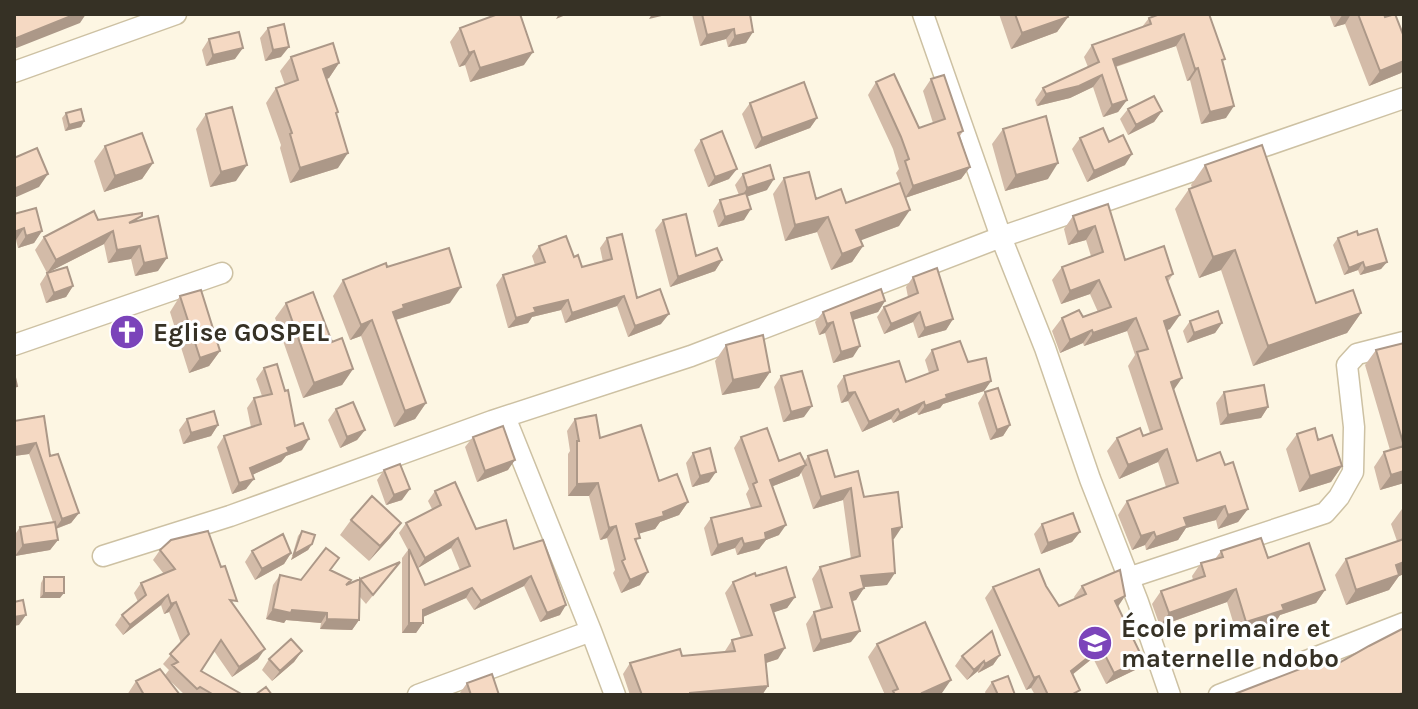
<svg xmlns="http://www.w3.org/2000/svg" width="1418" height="709" font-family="Karla,sans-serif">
<rect width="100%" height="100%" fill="#fdf6e3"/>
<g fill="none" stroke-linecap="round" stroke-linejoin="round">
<!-- minor casing -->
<g stroke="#cdc1a3" stroke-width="23">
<path id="minor" d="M923 14 1001 237 1045 348 1090 479 1138 602 1170 695
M14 72 176 14
M14 345 222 273
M103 556 230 516 492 421 691 356 1001 237 1404 98
M1128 578 1325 513 1339 497 1353 472 1354 427 1347 365 1357 354 1404 342
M591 631 615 695
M418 695 591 631 505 417
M1219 695 1404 623"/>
</g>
<!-- minor -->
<use href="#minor" stroke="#fff" stroke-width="20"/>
</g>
<!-- wall -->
<path fill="#d3bba8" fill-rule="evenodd" d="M692 14H750L746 43 728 47 726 39 700 46Z
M999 14H1067L1068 17 1057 32 1011 49Z
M1160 14 1223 63 1226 118 1201 124 1190 80 1187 81 1176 46 1116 67 1127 100 1118 112 1103 117 1093 87 1070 98 1037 106 1035 100 1043 88 1088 67 1084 57 1092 45 1142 27 1149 18Z
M1329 14H1384L1401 73 1369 86 1345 24 1334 27Z
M268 28 281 57 265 61 260 38Z
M460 28 524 65 470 82 465 65 459 67 450 42Z
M209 39 235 59 206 66 202 50Z
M291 57 339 63 329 78 327 79 338 112 336 114 338 168 290 183 280 148 281 145 266 103 276 88 285 85 280 71Z
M931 79 963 131 960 136 970 167 961 179 905 198 899 226 860 240 863 246 852 262 831 270 817 232 785 241 773 194 784 178 816 199 846 203 900 183 896 173 899 169 893 149 868 95 876 82 919 128 933 123 923 91Z
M750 103 817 118 810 128 755 149 742 114Z
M1128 109 1162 111 1154 122 1128 135 1120 119Z
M66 113 84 121 81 127 65 131 62 118Z
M206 114 236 181 210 187 196 129Z
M1003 129 1048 179 1005 191 992 144Z
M1080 138 1109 142 1125 165 1087 182 1072 149Z
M701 140 729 179 708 187 694 150Z
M105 146 153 163 142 179 104 192 94 161Z
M1205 165 1316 303 1361 313 1347 333 1253 366 1221 270 1199 278 1175 209 1189 189 1192 188 1191 185Z
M743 174 767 190 747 196 744 220 718 227 713 211 720 200 739 195 735 185Z
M1108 204 1125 260 1173 274 1168 282 1170 329 1167 330 1174 390 1197 461 1225 465 1248 509 1238 522 1218 529 1216 520 1186 528 1178 540 1146 550 1145 545 1132 550 1118 515 1127 501 1166 487 1158 462 1119 479 1107 451 1117 438 1143 436 1150 433 1128 366 1135 355 1127 331 1084 346 1083 343 1060 353 1052 331 1062 318 1083 317 1098 312 1090 294 1061 304 1052 280 1062 267 1091 256 1086 240 1068 245 1064 229 1073 216Z
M14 214 42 231 34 243 18 248 16 240 14 241Z
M98 220H139L158 271 135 276 131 259 108 263 104 244 47 273 35 250 44 237Z
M663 220 696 256 722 260 715 271 670 287 655 230Z
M1358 235 1387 262 1381 269 1360 275 1358 270 1344 275 1333 245 1338 238Z
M607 238 637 298 661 324 628 337 617 306 565 323 561 310 532 317 528 323 508 328 496 285 503 275 535 265 532 256 539 246 574 257 582 267 603 262 600 248Z
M387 267 450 303 396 320 426 403 415 419 394 427 361 336 350 340 333 296 343 280Z
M47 273 73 286 66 297 46 303 40 284Z
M913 277 953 319 946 330 918 338 913 322 884 334 877 317 884 307 908 297 906 287Z
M180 296 220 351 209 366 189 373 170 312Z
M885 301 878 312 853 320V357L833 363 825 333 819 335 815 322 823 312Z
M286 303 332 342 353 369 342 385 303 398 275 318Z
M1190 321 1222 323 1215 333 1187 343 1183 331Z
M1404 343V483L1380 490 1374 467 1384 452 1390 450 1365 365 1376 350Z
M726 345 770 372 759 388 722 395 715 361Z
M932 350 968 362 991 381 984 391 943 404 940 408 918 415 917 412 893 423 891 419 862 432 848 401 841 403 837 386 844 376 906 382 929 373 925 360Z
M264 368 295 426 302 450 286 456 281 462 252 475 246 489 232 494 217 447 224 436 251 427 247 408 254 398 262 396 256 379Z
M781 376 804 417 783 422 774 387Z
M985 392 1010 425 1003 436 990 440 978 403Z
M1224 392 1268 407 1261 418 1220 425 1216 403Z
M336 409 365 430 357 440 340 448 328 420Z
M187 419 218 425 211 436 183 444 179 430Z
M575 419 600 438 688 502 679 515 660 522 655 529 639 533 636 543 640 585 621 593 613 573 615 570 607 538 600 540 589 496H568V454L570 451 567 431Z
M14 421 50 456 79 513 71 523 56 529 58 540 50 550 15 556 14 536 20 527 53 522 29 454 14 456Z
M1297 434 1318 440 1342 466 1331 482 1299 492 1286 449Z
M473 437 508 470 477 482 465 447Z
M741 437 779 461 804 462 808 456 835 477 864 497 894 539H892L887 585 864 587V588L856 600 852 601 851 642 813 652 806 624 814 612 821 610 812 579 820 567 851 559 843 500 813 509 801 472 799 476 773 486 779 535 766 540 759 549 737 555 735 548 711 556 704 528 711 518 751 508 746 494 749 489 734 448Z
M693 453 709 482 692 487 686 463Z
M384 470 402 500 386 505 377 480Z
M435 491 476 529 514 549 560 615 540 622 524 586 474 610 466 598 423 617V623L416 633H402V558L408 550 399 533 406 523 432 509 428 501ZM451 548 460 570 425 585 418 568Z
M1404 508V574L1399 576 1389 590 1346 605 1335 575 1346 559 1397 541 1391 524 1402 509Z
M351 520 401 523 390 538 369 561 340 535Z
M1042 524 1080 532 1072 542 1041 554 1034 534Z
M302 531 312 544 308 550 291 560 298 536Z
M160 550 234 605 258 659 232 677 214 651 201 671 243 695H185L166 677 180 695H127L136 681 165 675 169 670 163 664 181 643 169 612 164 614 161 605 123 635 115 625 122 615 138 602 134 593 141 583 164 574 153 560Z
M252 551 291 553 284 564 255 580 245 562Z
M1221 551 1268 558 1325 590 1316 603 1280 615 1275 623 1237 635 1227 602 1160 626 1152 604 1161 591 1193 580 1192 576 1201 563 1215 559Z
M400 562 366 604 360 597 359 620 352 630 320 629 321 623 286 620 284 623 266 619 273 585 280 575 301 580 330 570 348 584Z
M756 576 795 597 787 608 773 612 778 659 766 663 768 686 762 695H630L623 674 630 663 682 656 725 652V651L732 640 741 638 725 593 733 582Z
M44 577 60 598H40L41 583Z
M1046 586 1059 606 1075 599 1074 597 1082 586 1125 596 1117 607 1135 670 1106 684 1093 658 1072 675 1077 695H1035L1031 688 1026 690 985 598 993 587Z
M877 644 942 693 938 695H885L868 657Z
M302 651 294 662 272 681 262 670 269 659Z
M1000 655 993 665 978 673V671L967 680 955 666 962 656Z
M992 682 1015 695H986L985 692Z
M467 683 499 695H460V693Z"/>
<!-- shaded-wall -->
<path fill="#ac9888" d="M76 14H86L80 23 14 49V39Z
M559 14H568L556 19Z
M652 14H670L649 19Z
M1343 14H1351L1345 24 1334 27Z
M1068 17 1057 32 1011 49 1022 33Z
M734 29 726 39 700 46 707 35Z
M753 32 746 43 728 47 735 36Z
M1184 34 1176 46 1105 70 1113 59Z
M289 47 281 57 265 61 273 50Z
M243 48 235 59 206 66 213 55Z
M474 51 465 65 459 67 469 53Z
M533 52 524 65 470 82 480 68Z
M1404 61V70L1401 73 1369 86 1380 71Z
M339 63 329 78 313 83 323 69Z
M1198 68 1190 80 1187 81 1195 69Z
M1102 75 1093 87 1070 98 1037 106 1046 94Z
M1127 100 1118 112 1103 117 1112 105Z
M1234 106 1226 118 1201 124 1210 112Z
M1162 111 1154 122 1128 135 1136 125Z
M817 118 810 128 755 149 762 138Z
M84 121 81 127 65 131 69 125Z
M348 153 338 168 290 183 300 168Z
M1132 154 1125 165 1087 182 1094 171Z
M153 163 142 179 104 192 115 176Z
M1058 163 1048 179 1005 191 1016 175Z
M247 165 236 181 210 187 221 172Z
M970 167 961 179 905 198 913 186Z
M737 169 729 179 708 187 715 177Z
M48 174 39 187 14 198V189Z
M774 179 767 190 740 199 747 188Z
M751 209 744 220 718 227 725 217Z
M910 210 899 226 846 246 856 230Z
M828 217 817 232 785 241 795 225Z
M1095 226 1086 240 1068 245 1078 232Z
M24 228 16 240 14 241V232Z
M42 231 34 243 18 248 26 236Z
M113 231 104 244 47 273 56 260Z
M140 246 131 259 108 263 117 250Z
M863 246 852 262 831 270 842 254Z
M1235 250 1221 270 1199 278 1213 257Z
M167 258 158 271 135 276 144 263Z
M722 260 715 271 670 287 678 277Z
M1363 262 1358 270 1344 275 1349 268Z
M1387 262 1381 269 1360 275 1365 268Z
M1099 280 1090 294 1061 304 1070 291Z
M73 286 66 297 46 303 54 293Z
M461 287 450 303 395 320 393 312 403 305Z
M624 296 617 306 565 323 572 313Z
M568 300 561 310 532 317 528 323 508 328 516 318 534 308Z
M885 301 878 312 843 323 851 313Z
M920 312 913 322 884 334 891 324Z
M1361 313 1347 333 1253 366 1268 346Z
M669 314 661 324 628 337 635 326Z
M1180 315 1170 329 1155 335 1164 321Z
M1136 318 1127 331 1084 346 1093 333Z
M953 319 946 330 918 338 925 328Z
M372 320 361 336 350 340 361 325Z
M833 322 825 333 819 335 827 324Z
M1222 323 1215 333 1187 343 1194 333Z
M1092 330 1083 343 1060 353 1070 340Z
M860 346 853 357 833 363 841 352Z
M220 351 209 366 189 373 200 358Z
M353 369 342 385 303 398 314 383Z
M770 372 759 388 722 395 733 380Z
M1182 378 1173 391 1171 382Z
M991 381 984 391 943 404 940 408 918 415 925 406 946 395Z
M855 392 848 401 841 403 848 393Z
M924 402 917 412 893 423 900 413Z
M426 403 415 419 394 427 405 411Z
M812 406 804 417 783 422 791 412Z
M1268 407 1261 418 1220 425 1228 415Z
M898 409 891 419 862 432 869 422Z
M218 425 211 436 183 444 191 433Z
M1010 425 1003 436 990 440 997 430Z
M365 430 357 440 340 448 347 437Z
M309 439 302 450 286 456 281 462 243 479 250 468 287 448Z
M36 443 29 454 14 456 15 447Z
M1167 449 1158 462 1119 479 1128 465Z
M515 460 508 470 477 482 485 471Z
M806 465 799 476 763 490 770 480Z
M1342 466 1331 482 1299 492 1310 476Z
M1404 471V483L1380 490 1391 475Z
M716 472 709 482 692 487 700 476Z
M254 479 246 489 232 494 239 483Z
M598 483 589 496H568L577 484Z
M851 488 843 500 813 509 821 497Z
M410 489 402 500 386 505 394 495Z
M688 502 679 515 660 522 655 529 628 537 636 524Z
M1225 506 1216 520 1186 528 1178 540 1146 550 1156 537 1184 518Z
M1248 509 1238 522 1218 529 1228 515Z
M79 513 71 523 55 529 62 519Z
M401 523 390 538 369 561 380 546Z
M786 525 779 535 766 540 759 549 737 555 744 544 765 533Z
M616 526 607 538 600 540 609 528Z
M902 527 894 539 883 541 892 529Z
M1080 532 1072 542 1041 554 1048 543Z
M1154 532 1145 545 1132 550 1141 536Z
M458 538 451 548 418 568 425 558Z
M742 538 735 548 711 556 718 545Z
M58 540 50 550 15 556 23 545Z
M312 544 308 550 291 560 294 554Z
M291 553 284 564 255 580 262 569Z
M1404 562V574L1399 576 1389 590 1346 605 1356 590 1396 565Z
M648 572 640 585 621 593 630 580Z
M895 573 887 585 853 588 861 576Z
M531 576 524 586 474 610 481 601Z
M472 588 466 598 416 620 423 610Z
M864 588 856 600 842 604 850 593Z
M1236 589 1227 602 1160 626 1169 613Z
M1325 590 1316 603 1280 615 1275 623 1237 635 1246 622 1282 605Z
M44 593H64L60 598H40Z
M168 595 161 605 123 635 130 625Z
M1125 596 1117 608 1115 601Z
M795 597 787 608 763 616 771 605Z
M176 602 169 612 164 614 171 604Z
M566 605 560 615 540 622 547 613Z
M273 609 292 610 327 613 321 623 286 620 284 623 266 619Z
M26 615 19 625 14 626V617Z
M327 619 359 620 352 630 320 629Z
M409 623H423L416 633H402Z
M860 631 851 642 813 652 821 640Z
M1101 647 1093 658 1063 682 1071 671Z
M785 648 778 659 757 666 765 655Z
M265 649 258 659 232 677 239 667Z
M302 651 294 662 272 681 280 671Z
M1000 655 993 665 978 673 985 664Z
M1143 659 1135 670 1106 684 1114 673Z
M984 661 978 671 967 680 974 670Z
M1039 676 1031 688 1026 690 1034 678Z
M951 680 942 693 938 695H920L922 693Z
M768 686 762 695H688L690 693Z"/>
<!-- building -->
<path fill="#f5d9c3" stroke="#ac9888" stroke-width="2" d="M14 14H76L14 39Z
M498 14H520L533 52 480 68 474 51 469 53 460 28Z
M702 14H750L753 32 735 36 734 29 707 35Z
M1015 14H1067L1068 17 1022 33Z
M1160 14H1209L1225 59 1222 60 1234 106 1210 112 1198 68 1195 69 1184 34 1113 59 1127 100 1112 105 1102 75 1079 86 1046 94 1043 88 1099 62 1092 45 1151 24 1149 18Z
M1358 14H1384L1385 17 1395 14 1404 37V61L1380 71Z
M284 24 289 47 273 50 268 28Z
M239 32 243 48 213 55 209 39Z
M333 43 339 63 323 69 338 112 336 113 348 153 300 168 290 134 292 133 276 88 298 80 291 57Z
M894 74 919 128 945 119 931 79 944 75 963 131 958 133 970 167 913 186 905 161 909 159 901 137 876 82Z
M804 82 817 118 762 138 750 103Z
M1154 96 1162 111 1136 125 1128 109Z
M232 107 247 165 221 172 206 114Z
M81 109 84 121 69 125 66 113Z
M1046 116 1058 163 1016 175 1003 129Z
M1103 128 1109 142 1123 135 1132 154 1094 171 1080 138Z
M722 131 737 169 715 177 701 140Z
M142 133 153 163 115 176 105 146Z
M1262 145 1316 303 1353 290 1361 313 1268 346 1235 250 1213 257 1189 189 1211 181 1205 165Z
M37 148 48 174 14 189V158Z
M770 165 774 179 747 188 743 174Z
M809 172 816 199 841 189 846 203 900 183 910 210 856 230 863 246 842 254 828 217 795 225 784 178Z
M746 193 751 209 725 217 720 200Z
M1108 204 1125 260 1164 246 1173 274 1166 277 1180 315 1164 321 1182 378 1171 382 1197 461 1220 452 1225 465 1233 462 1248 509 1228 515 1225 506 1184 518 1187 526 1156 537 1154 532 1141 536 1127 501 1178 483 1167 449 1128 465 1117 438 1140 428 1143 436 1162 429 1137 352 1148 349 1136 318 1093 333 1092 330 1070 340 1062 318 1079 310 1083 317 1111 307 1099 280 1070 291 1062 267 1103 252 1095 226 1078 232 1073 216Z
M36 208 42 231 26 236 24 228 14 232V214Z
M94 211 98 220 142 213V216L129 223 158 216 167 258 144 263 140 246 117 250 113 231 56 260 44 237Z
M686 214 696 256 717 248 722 260 678 277 663 220Z
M1377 229 1387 262 1365 268 1363 262 1349 268 1338 238 1357 231 1358 235Z
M622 234 637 298 660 289 669 314 635 326 624 296 572 313 568 300 534 308 536 312 516 318 503 275 545 262 539 246 566 236 574 257 578 255 582 267 612 259 607 238Z
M449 248 461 287 403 305 404 308 393 312 426 403 405 411 372 320 361 325 343 280 386 263 387 267Z
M67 267 73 286 54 293 47 273Z
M937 268 953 319 925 328 920 312 891 324 884 307 918 293 913 277Z
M881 289 885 301 851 313 860 346 841 352 833 322 827 324 823 312Z
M201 290 220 351 200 358 180 296Z
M313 292 332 342 342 338 353 369 314 383 286 303Z
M1218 311 1222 323 1194 333 1190 321Z
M763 335 770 372 733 380 726 345Z
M960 341 968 362 986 358 991 381 946 395 947 398 925 406 924 402 900 413 898 409 869 422 855 392 848 393 844 376 899 361 906 382 938 370 932 350Z
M1404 343V471L1391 475 1384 452 1404 446 1376 350Z
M277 364 285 391 288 390 295 426 303 423 309 439 287 448 289 452 250 468 254 479 239 483 224 436 261 424 254 398 272 394 264 368Z
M802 371 812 406 791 412 781 376Z
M14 373 17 386 14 387Z
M1264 385 1268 407 1228 415 1224 392Z
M998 388 1010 425 997 430 985 392Z
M353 402 365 430 347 437 336 409Z
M214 411 218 425 191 433 187 419Z
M596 415 600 438 641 425 659 481 677 474 688 502 663 512 664 516 636 524 640 538 635 539 648 572 630 580 622 561 625 559 616 526 609 528 598 483 577 484V441H579L575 419Z
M44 416 50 456 58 454 79 513 62 519 36 443 15 447 14 421Z
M503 426 515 460 485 471 473 437Z
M767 428 779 461 800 453 806 465 770 480 786 525 765 533 766 539 744 544 742 538 718 545 711 518 761 506 753 484 757 482 741 437Z
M1315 428 1318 440 1332 435 1342 466 1310 476 1297 434Z
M710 448 716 472 700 476 693 453Z
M827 450 835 477 858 471 864 497 898 492 902 527 892 529 895 573 861 576 864 588 850 593 860 631 821 640 814 612 832 607 820 567 860 556 851 488 821 497 808 456Z
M400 464 410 489 394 495 384 470Z
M455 482 476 529 506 520 514 549 543 540 566 605 547 613 531 576 481 601 472 588 423 610V623H409V549L425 585 470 566 458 538 425 558 406 523 441 505 435 491Z
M372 496 401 523 380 546 351 520Z
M1073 513 1080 532 1048 543 1042 524Z
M55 522 58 540 23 545 20 527Z
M208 531 221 567 225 566 237 601 230 600 265 649 239 667 221 640 201 671 243 695H214L200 687 197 689 172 665 178 662 170 654 189 634 176 602 171 604 168 595 130 625 122 615 146 595 141 583 175 569 160 550 171 540Z
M302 531 315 535 312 544 294 554Z
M283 534 291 553 262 569 252 551Z
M1261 538 1268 558 1309 543 1325 590 1282 605 1284 610 1246 622 1236 589 1169 613 1161 591 1205 576 1201 563 1223 557 1221 551Z
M1404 539V562L1396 565 1399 575 1356 590 1346 559Z
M326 548 339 558 330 570 351 580 346 585 400 562 373 595 360 579 359 620 327 619V613L292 610 291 613 273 609 280 575 301 580Z
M786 567 795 597 771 605 785 648 765 655 768 686 690 693V695H642L630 663 680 649 682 656 735 651 732 640 752 635 733 582 755 573 756 576Z
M1039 569 1046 586 1059 606 1086 594 1082 586 1120 570 1125 596 1115 601 1143 659 1114 673 1101 647 1071 671 1080 690 1071 695H1048L1039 676 1034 678 993 587Z
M44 577H64V593H44Z
M23 600 26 615 14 617V602Z
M925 622 951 680 922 693 923 695H895L893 691 898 689 877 644Z
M1404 628V693L1395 695H1232L1326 659 1330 668 1369 646Z
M992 631 1000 655 985 664 984 661 974 670 962 656Z
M291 639 302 651 280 671 269 659Z
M160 669 180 695H144L136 681Z
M492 674 499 695H471L467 683Z
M1008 676 1015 695H998L992 682Z
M266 687 272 695H255Z"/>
<!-- icons -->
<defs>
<g id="church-disc" transform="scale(1.8)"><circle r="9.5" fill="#7b44ba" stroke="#fff"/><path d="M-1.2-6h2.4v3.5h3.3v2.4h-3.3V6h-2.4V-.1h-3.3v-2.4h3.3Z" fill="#fff"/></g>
<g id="school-disc" transform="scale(1.8)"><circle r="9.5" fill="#7b44ba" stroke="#fff"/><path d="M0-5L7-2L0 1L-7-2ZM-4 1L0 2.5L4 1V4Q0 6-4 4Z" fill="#fff"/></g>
</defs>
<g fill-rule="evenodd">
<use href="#church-disc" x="127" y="332"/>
<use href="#school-disc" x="1095" y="643"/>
</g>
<g text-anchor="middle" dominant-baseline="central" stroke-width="6" stroke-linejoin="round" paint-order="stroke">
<!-- poi labels -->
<g font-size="26" font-weight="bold" fill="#363125" stroke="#fff" text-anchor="start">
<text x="153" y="332">Eglise GOSPEL</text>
<text x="1121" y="628">École primaire et<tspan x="1121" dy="30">maternelle ndobo</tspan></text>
</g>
</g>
<!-- border -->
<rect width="1418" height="709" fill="none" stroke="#363125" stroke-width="32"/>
</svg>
